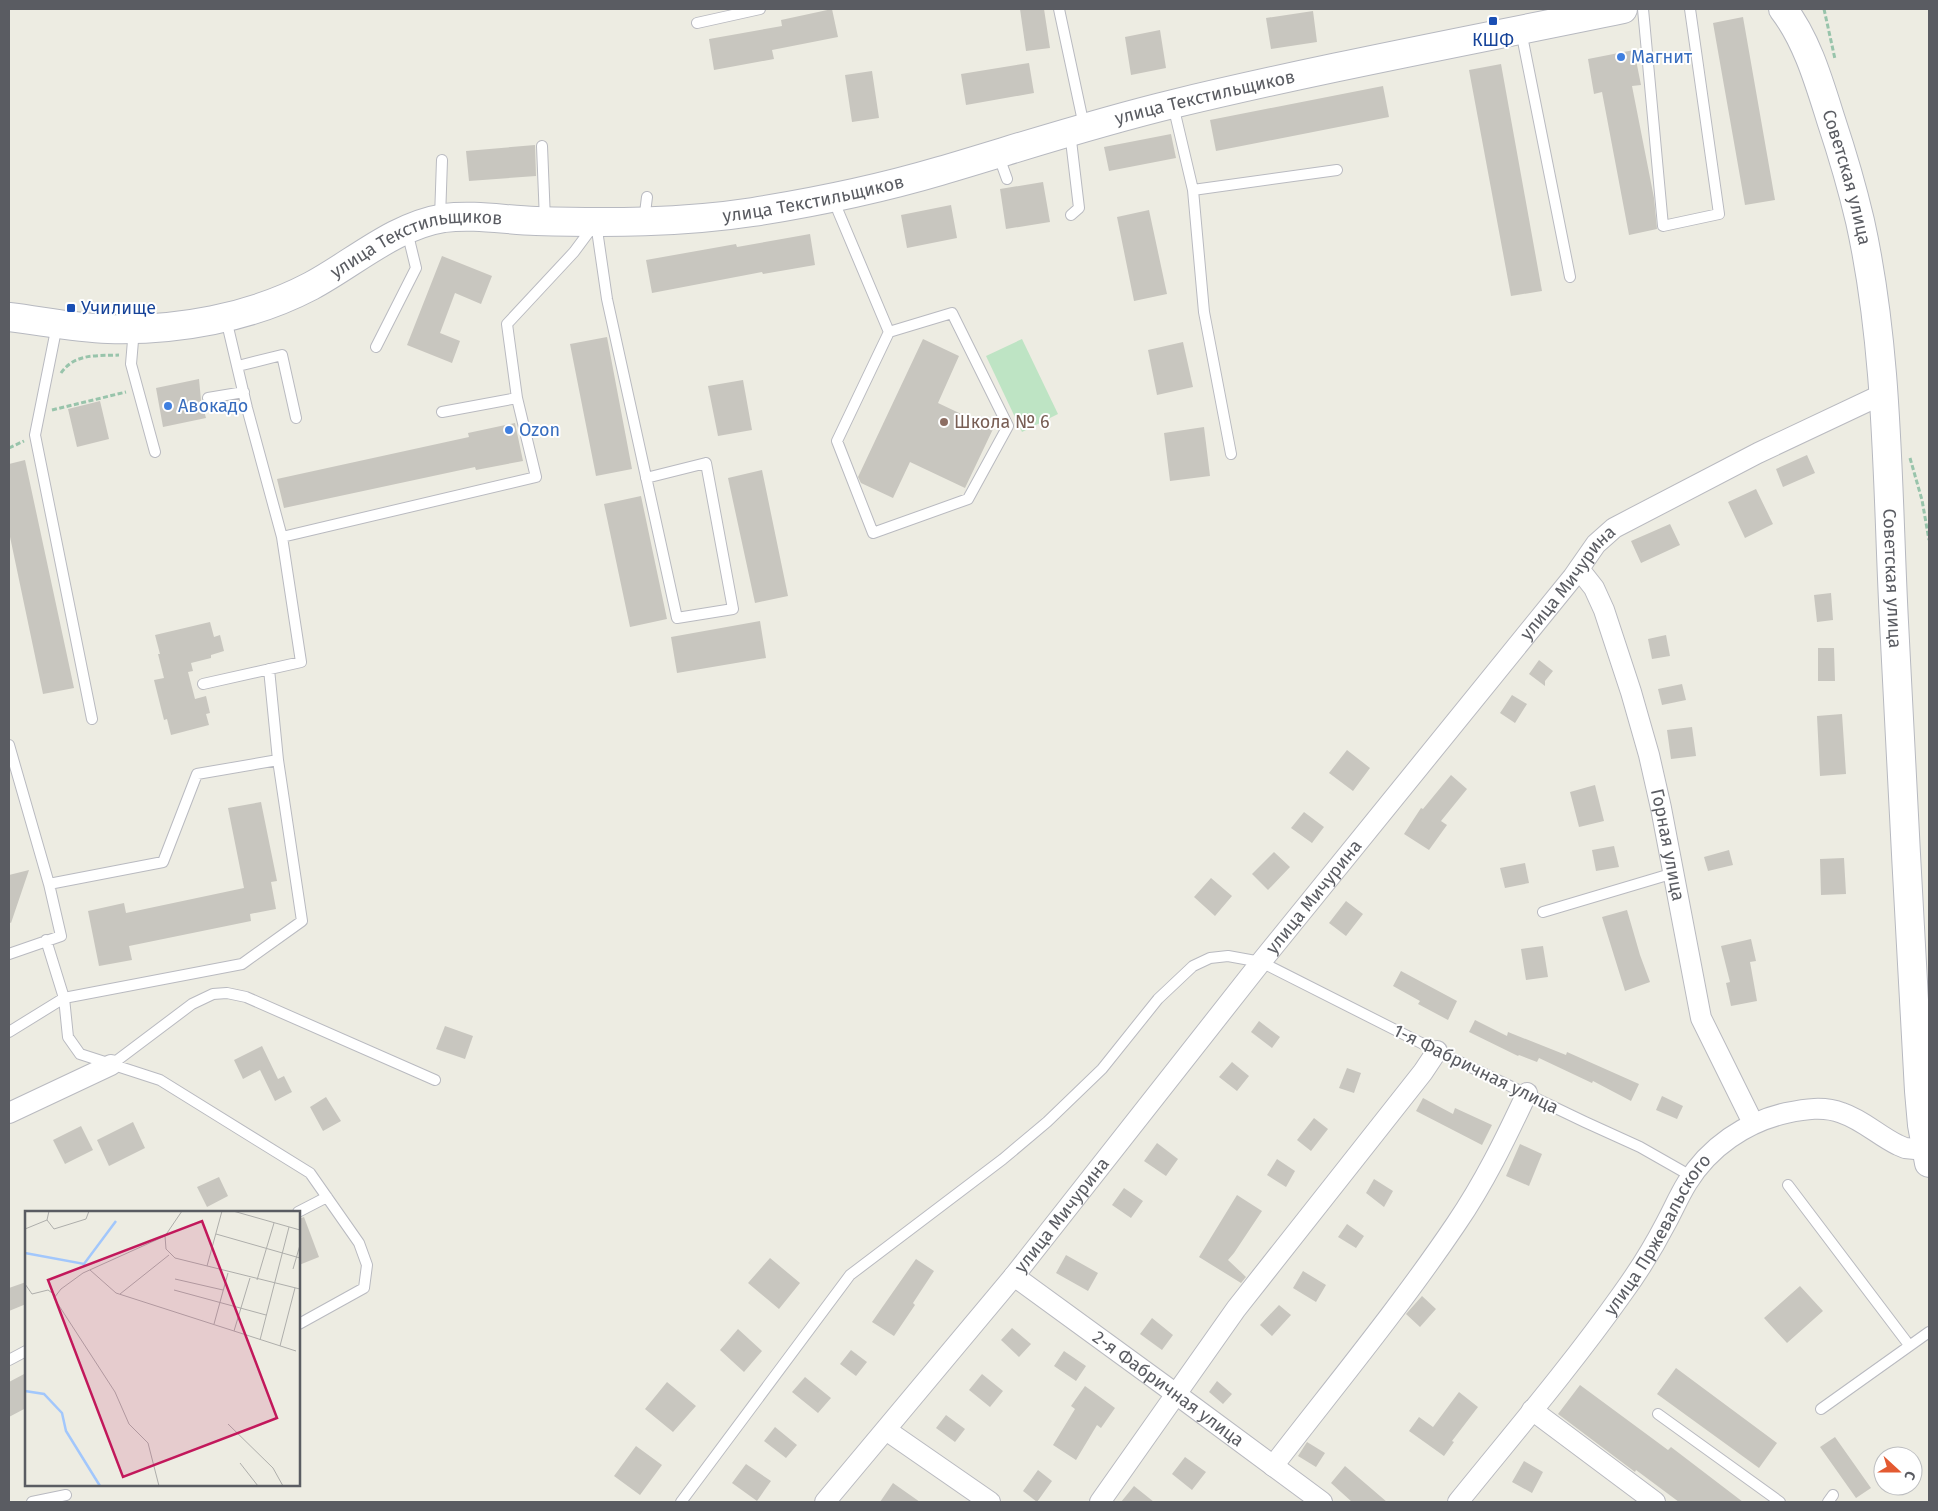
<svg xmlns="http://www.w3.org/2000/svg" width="1938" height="1511" font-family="'Fira Sans',sans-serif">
<rect width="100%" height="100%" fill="#edece2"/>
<!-- green -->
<path fill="#bee4c4" d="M1022 339 1058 414 1022 432 986 356Z"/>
<!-- building -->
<path fill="#c8c6bf" d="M832 9 838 37 772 50 774 59 714 70 709 39 782 26 781 20Z
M1020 9H1044L1050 48 1026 51Z
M1313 11 1317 42 1271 49 1266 18Z
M1743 17 1775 200 1745 205 1713 23Z
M1160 30 1166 68 1131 75 1125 37Z
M1634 50 1641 85 1632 86 1654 198 1657 229 1629 235 1602 92 1594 94 1588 59Z
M1029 63 1034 93 966 105 961 74Z
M1501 64 1542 291 1511 296 1469 70Z
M872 71 879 118 852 122 845 75Z
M1383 86 1389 117 1216 151 1210 120Z
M1171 134 1176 158 1109 171 1104 147Z
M535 145 536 176 469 181 466 151Z
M1043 182 1050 222 1006 229 1000 189Z
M951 205 957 238 907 248 901 215Z
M1149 210 1167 294 1134 301 1117 217Z
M810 234 815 265 763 274 762 272 652 293 646 260 736 244 737 247Z
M442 256 492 276 481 304 455 293 440 333 460 341 452 363 407 345Z
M607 337 632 469 596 476 570 344Z
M923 339 959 356 938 403 993 429 965 488 910 462 893 498 861 483 858 477Z
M1183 342 1193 387 1157 395 1148 350Z
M199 379 201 400 206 418 163 427 156 388Z
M743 380 752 430 718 436 708 386Z
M100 401 109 439 77 447 68 409Z
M515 423 523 461 476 470 475 467 284 508 277 479 469 437 468 433Z
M1204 427 1210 476 1170 481 1164 433Z
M1807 455 1815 473 1783 487 1776 469Z
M25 460 74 688 43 694 9 532V464Z
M762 470 788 596 755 603 728 478Z
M1756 489 1773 524 1745 538 1728 502Z
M641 496 667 619 630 627 604 504Z
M1670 524 1680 545 1641 563 1631 541Z
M1831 593 1833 620 1817 622 1814 595Z
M760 621 766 658 677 673 671 637Z
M210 622 214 637 220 635 224 651 211 655V658L191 663 193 671 188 672 195 699 206 696 210 713 206 714 209 725 171 735 167 719 164 720 154 680 164 678 158 654H160L155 635Z
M1666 635 1670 656 1652 659 1648 639Z
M1818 648H1834L1835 681H1818Z
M1539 660 1553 671 1545 681V686L1529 674Z
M1682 684 1686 700 1662 705 1658 689Z
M1512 695 1527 704 1515 723 1500 713Z
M1842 714 1846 774 1820 776 1817 716Z
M1692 727 1696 756 1671 759 1667 730Z
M1347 750 1370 768 1353 791 1329 773Z
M1451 775 1467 789 1441 821 1447 825 1429 850 1404 834 1421 808 1423 809Z
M1595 785 1604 821 1579 827 1570 792Z
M261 802 277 881 271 882 276 909 250 914 251 921 129 946 132 960 99 966 88 911 124 903 126 913 244 888 228 808Z
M1304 812 1324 827 1312 843 1291 828Z
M1614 846 1619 867 1596 871 1592 850Z
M1729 850 1733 865 1708 871 1704 857Z
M1274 852 1290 867 1268 890 1252 874Z
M1844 858 1846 894 1821 895 1820 859Z
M1525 863 1529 883 1505 888 1500 868Z
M29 870 11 923 9 922V875Z
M1211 878 1232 896 1215 916 1194 897Z
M1346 901 1363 914 1346 936 1329 923Z
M1627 910 1640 955 1650 982 1625 991 1602 917Z
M1751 939 1756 961 1750 962 1757 1001 1731 1006 1726 983 1730 982 1721 946Z
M1543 946 1548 977 1526 980 1521 949Z
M1401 971 1457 1001 1448 1020 1418 1004 1420 1001 1393 986Z
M1475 1020 1507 1036 1508 1032 1566 1055 1567 1052 1639 1084 1631 1101 1593 1081 1592 1083 1539 1058 1537 1062 1519 1055 1518 1056 1469 1032Z
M1259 1021 1280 1037 1272 1048 1251 1032Z
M445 1026 473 1036 465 1059 436 1049Z
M262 1046 278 1079 284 1076 292 1092 275 1101 260 1070 243 1079 234 1060Z
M1232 1062 1249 1076 1237 1091 1219 1077Z
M1347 1068 1361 1073 1354 1093 1339 1088Z
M1662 1096 1683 1106 1677 1119 1656 1110Z
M326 1097 341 1121 323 1131 310 1107Z
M1423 1098 1453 1114 1455 1108 1492 1125 1482 1145 1416 1111Z
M1314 1118 1328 1129 1311 1151 1297 1140Z
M133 1122 145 1148 109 1166 97 1140Z
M81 1126 93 1150 65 1164 53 1140Z
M1157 1143 1178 1159 1166 1176 1144 1161Z
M1520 1144 1542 1154 1529 1186 1506 1176Z
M1277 1159 1295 1171 1286 1187 1267 1175Z
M219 1177 228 1196 207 1207 197 1187Z
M1374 1179 1393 1191 1384 1207 1366 1193Z
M1124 1188 1143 1201 1131 1218 1112 1205Z
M1237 1195 1262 1211 1234 1253 1228 1260 1246 1277 1241 1283 1199 1257Z
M304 1217 319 1257 299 1265V1219Z
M1347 1224 1364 1236 1356 1248 1338 1237Z
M1066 1255 1098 1273 1088 1291 1056 1273Z
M770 1258 800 1283 779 1309 748 1283Z
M916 1259 934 1271 913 1303 915 1305 894 1336 872 1322Z
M1303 1271 1326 1285 1316 1302 1293 1288Z
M26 1282V1304L9 1311V1288Z
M1800 1286 1823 1311 1787 1343 1764 1318Z
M1422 1296 1436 1309 1420 1327 1406 1314Z
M1279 1305 1291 1315 1272 1336 1260 1325Z
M1152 1318 1173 1335 1162 1350 1140 1334Z
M1012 1328 1031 1344 1019 1357 1001 1340Z
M738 1329 762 1351 744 1372 720 1350Z
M851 1350 867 1362 856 1376 840 1364Z
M1064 1351 1086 1366 1076 1381 1054 1366Z
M1676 1368 1777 1443 1759 1468 1657 1394Z
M26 1373V1408L9 1417V1382Z
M982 1374 1003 1391 990 1407 969 1390Z
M805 1377 831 1398 818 1413 792 1392Z
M1217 1381 1232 1394 1223 1404 1209 1392Z
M667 1382 696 1406 673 1432 645 1409Z
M1580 1385 1668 1450 1671 1447 1743 1502H1679L1636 1470 1635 1472 1558 1414Z
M1085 1386 1115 1408 1101 1428 1097 1425 1076 1460 1053 1445 1075 1409 1071 1406Z
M1459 1392 1478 1407 1452 1441 1454 1442 1444 1456 1409 1431 1419 1417 1433 1427Z
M946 1415 965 1429 955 1442 936 1428Z
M775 1427 797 1445 786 1458 764 1441Z
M1835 1437 1871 1488 1856 1498 1820 1447Z
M1307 1442 1325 1453 1316 1467 1298 1456Z
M636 1446 662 1465 640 1495 614 1476Z
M1185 1457 1206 1472 1192 1490 1172 1474Z
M1524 1461 1543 1472 1532 1493 1512 1482Z
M746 1464 771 1481 757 1501 732 1483Z
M1345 1466 1387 1502H1352L1331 1483Z
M1038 1470 1052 1481 1037 1502 1023 1491Z
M893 1483 920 1502H880Z
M1134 1486 1154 1502H1121Z"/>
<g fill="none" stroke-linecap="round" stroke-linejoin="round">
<!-- service casing -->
<g stroke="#b9bac0" stroke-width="12">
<path id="service" d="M1059 9 1084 126
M1643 9 1663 226 1719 214 1690 9
M697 23 760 9
M1521 31 1570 277
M1173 105 1193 190 1337 170
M1070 132 1079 208 1071 215
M542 146 545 220
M998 154 1007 179
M1193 190 1204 312 1231 454
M836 198 838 211 889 332 952 313 1008 426 968 499 873 533 837 441 889 332
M440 218 442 160
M644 221 647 197
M596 223 607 299 677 618 733 609 706 463 646 478
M226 319 247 408 282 537 536 477 517 398 442 412
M57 325 35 435 92 719
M134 329 131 364 155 452
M376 347 416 268 407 231
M238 366 282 355 296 418
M208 398 244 392
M517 398 507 324 574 252 594 225
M269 669 278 760
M203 684 301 662 282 537
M9 745 49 884 61 936 9 954
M1543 912 1674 873
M46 940 64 998 242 964 302 921 278 760 197 774 163 862 49 884
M9 1032 64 998 68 1037 80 1054 160 1080 310 1173 359 1243 367 1265 364 1288 299 1324
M111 1065 192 1004 213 994 227 993 246 997 435 1080
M1788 1185 1909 1345
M298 1212 327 1197
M9 1360 26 1351
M1821 1409 1929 1332
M1658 1414 1780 1502
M32 1502 66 1495
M681 1502 850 1275 1003 1159 1047 1122 1102 1069 1158 999 1193 966 1210 958 1228 956 1261 962 1437 1051 1585 1122 1640 1147 1691 1176
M1828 1502 1833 1495"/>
</g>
<!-- minor casing -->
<g stroke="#b9bac0" stroke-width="22">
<g id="minor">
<path id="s1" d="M1579 569 1594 588 1604 610 1631 692 1649 755 1661 808 1701 1018 1753 1123"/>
<path d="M9 1113 111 1065"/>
<path id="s2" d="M1014 1276 1176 1394 1322 1502"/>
<path d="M1532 1410 1655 1502"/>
<path d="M886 1430 990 1502"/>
<path d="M1273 1466C1334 1387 1400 1307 1456 1224 1484 1183 1506 1138 1527 1093"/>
<path id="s3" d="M825 1502 1014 1276 1261 962 1573 577 1596 544 1614 528 1758 453 1883 394"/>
<path d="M1100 1502 1236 1309 1423 1072 1437 1051"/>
<path id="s4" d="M1458 1502C1513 1434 1571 1366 1622 1294 1638 1272 1653 1248 1666 1223 1673 1210 1679 1196 1687 1183 1709 1147 1746 1122 1786 1113 1805 1109 1824 1106 1842 1113 1863 1120 1879 1136 1898 1145L1905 1148 1925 1150"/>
</g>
</g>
<!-- secondary casing -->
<g stroke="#b7b9c0" stroke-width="30">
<g id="secondary">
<path id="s5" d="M1783 9C1807 40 1819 82 1831 120 1842 153 1852 187 1860 221 1889 352 1887 488 1894 622 1902 778 1910 935 1919 1091L1922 1125 1929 1163"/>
<path id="s6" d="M9 317C42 321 75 328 108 329 177 331 250 318 311 286 354 263 394 226 444 218 474 214 505 220 536 221 608 223 681 223 753 212 816 202 879 189 940 171 1018 148 1094 123 1173 104 1322 68 1473 40 1623 9"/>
</g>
</g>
<!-- path -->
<path stroke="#98c4ab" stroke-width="3" stroke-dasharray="5 2.5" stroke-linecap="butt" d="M1824 9 1835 59
M61 373C75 353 97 356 119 355
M52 410 126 392
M9 448 24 441
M1910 458 1922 500 1929 540"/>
<!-- service -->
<use href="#service" stroke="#fff" stroke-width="10"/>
<!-- minor -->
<use href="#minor" stroke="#fff" stroke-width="20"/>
<!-- secondary -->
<use href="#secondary" stroke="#fff" stroke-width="28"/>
</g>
<!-- markers -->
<g fill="#1a4fb4" stroke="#fff" stroke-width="2">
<rect x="1488" y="16" width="10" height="10" rx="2.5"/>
<rect x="66" y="303" width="10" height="10" rx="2.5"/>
</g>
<g fill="#3f7fe0" stroke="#fff" stroke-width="2">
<circle cx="1621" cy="57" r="5"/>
<circle cx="168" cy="406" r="5"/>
<circle cx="509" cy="430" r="5"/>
</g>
<circle fill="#8d6e63" stroke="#fff" stroke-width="2" cx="944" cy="422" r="5"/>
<g text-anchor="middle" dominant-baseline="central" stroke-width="4" stroke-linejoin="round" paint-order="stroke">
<!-- transit labels -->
<g font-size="18" fill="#164399" stroke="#fff">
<text x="1493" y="40">КШФ</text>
<text x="81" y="308" text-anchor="start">Училище</text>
</g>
<!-- shop labels -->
<g font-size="18" fill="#366cbe" stroke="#fff" text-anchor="start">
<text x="1631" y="57">Магнит</text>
<text x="178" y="406">Авокадо</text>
<text x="519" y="430">Ozon</text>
</g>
<!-- street labels -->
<g font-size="18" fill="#5a5c62" stroke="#fff">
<text stroke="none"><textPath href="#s6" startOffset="1236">улица Текстильщиков</textPath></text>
<text stroke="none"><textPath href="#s5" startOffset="181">Советская улица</textPath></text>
<text stroke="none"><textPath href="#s6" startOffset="831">улица Текстильщиков</textPath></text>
<text stroke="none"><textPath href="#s6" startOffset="426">улица Текстильщиков</textPath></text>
<text stroke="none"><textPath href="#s5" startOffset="586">Советская улица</textPath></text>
<text stroke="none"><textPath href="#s3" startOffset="1182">улица Мичурина</textPath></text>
<text stroke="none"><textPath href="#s1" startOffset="292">Горная улица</textPath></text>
<text stroke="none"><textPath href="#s3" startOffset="778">улица Мичурина</textPath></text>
<text transform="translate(1476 1069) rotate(26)">1-я Фабричная улица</text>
<text stroke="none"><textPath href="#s3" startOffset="372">улица Мичурина</textPath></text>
<text stroke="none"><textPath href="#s4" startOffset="334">улица Пржевальского</textPath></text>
<text stroke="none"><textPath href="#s2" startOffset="191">2-я Фабричная улица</textPath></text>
</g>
<!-- education labels -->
<g font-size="18" fill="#785e54" stroke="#fff" text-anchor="start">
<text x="954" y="422">Школа № 6</text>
</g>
</g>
<!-- overview -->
<g transform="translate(25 1211)">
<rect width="275" height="275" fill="#edece2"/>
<path fill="none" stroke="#a2c7fc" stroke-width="2.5" d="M0 42 59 53 91 10M0 180 19 183 37 202 41 220 75 275"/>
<path fill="none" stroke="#aeaeab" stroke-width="1" d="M208 0 275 19M22 9 29 18 61 8 64 0M0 18 22 9 24 0M191 23 275 47M140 25 141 38 150 47 275 78M182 55 197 0M268 58 275 34M65 59 91 82 271 140M150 68 198 79M232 69 249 12M0 73 7 83 23 79 30 84M149 79 241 104M95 83 144 44M189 113 203 62M209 120 225 67M235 129 264 16M255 135 270 77M203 213 248 257 258 275M215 252 233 275M134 275 123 232 104 213 90 181 29 87 36 78 58 62 140 25 157 0"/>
<path fill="#c2185b" fill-opacity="0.15" stroke="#c2185b" stroke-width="2.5" d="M177 10 252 207 98 266 23 69Z"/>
<rect width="275" height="275" fill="none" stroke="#5a5c62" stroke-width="2.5"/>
</g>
<!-- border -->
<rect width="1938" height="1511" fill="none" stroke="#5a5c62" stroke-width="20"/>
<!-- north arrow -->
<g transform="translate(1898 1471) rotate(111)"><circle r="24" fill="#ffffff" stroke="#bdbec0"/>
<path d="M0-4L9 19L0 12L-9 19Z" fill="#e35a31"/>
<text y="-8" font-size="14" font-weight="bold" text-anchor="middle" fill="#5a5c62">С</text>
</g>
</svg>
